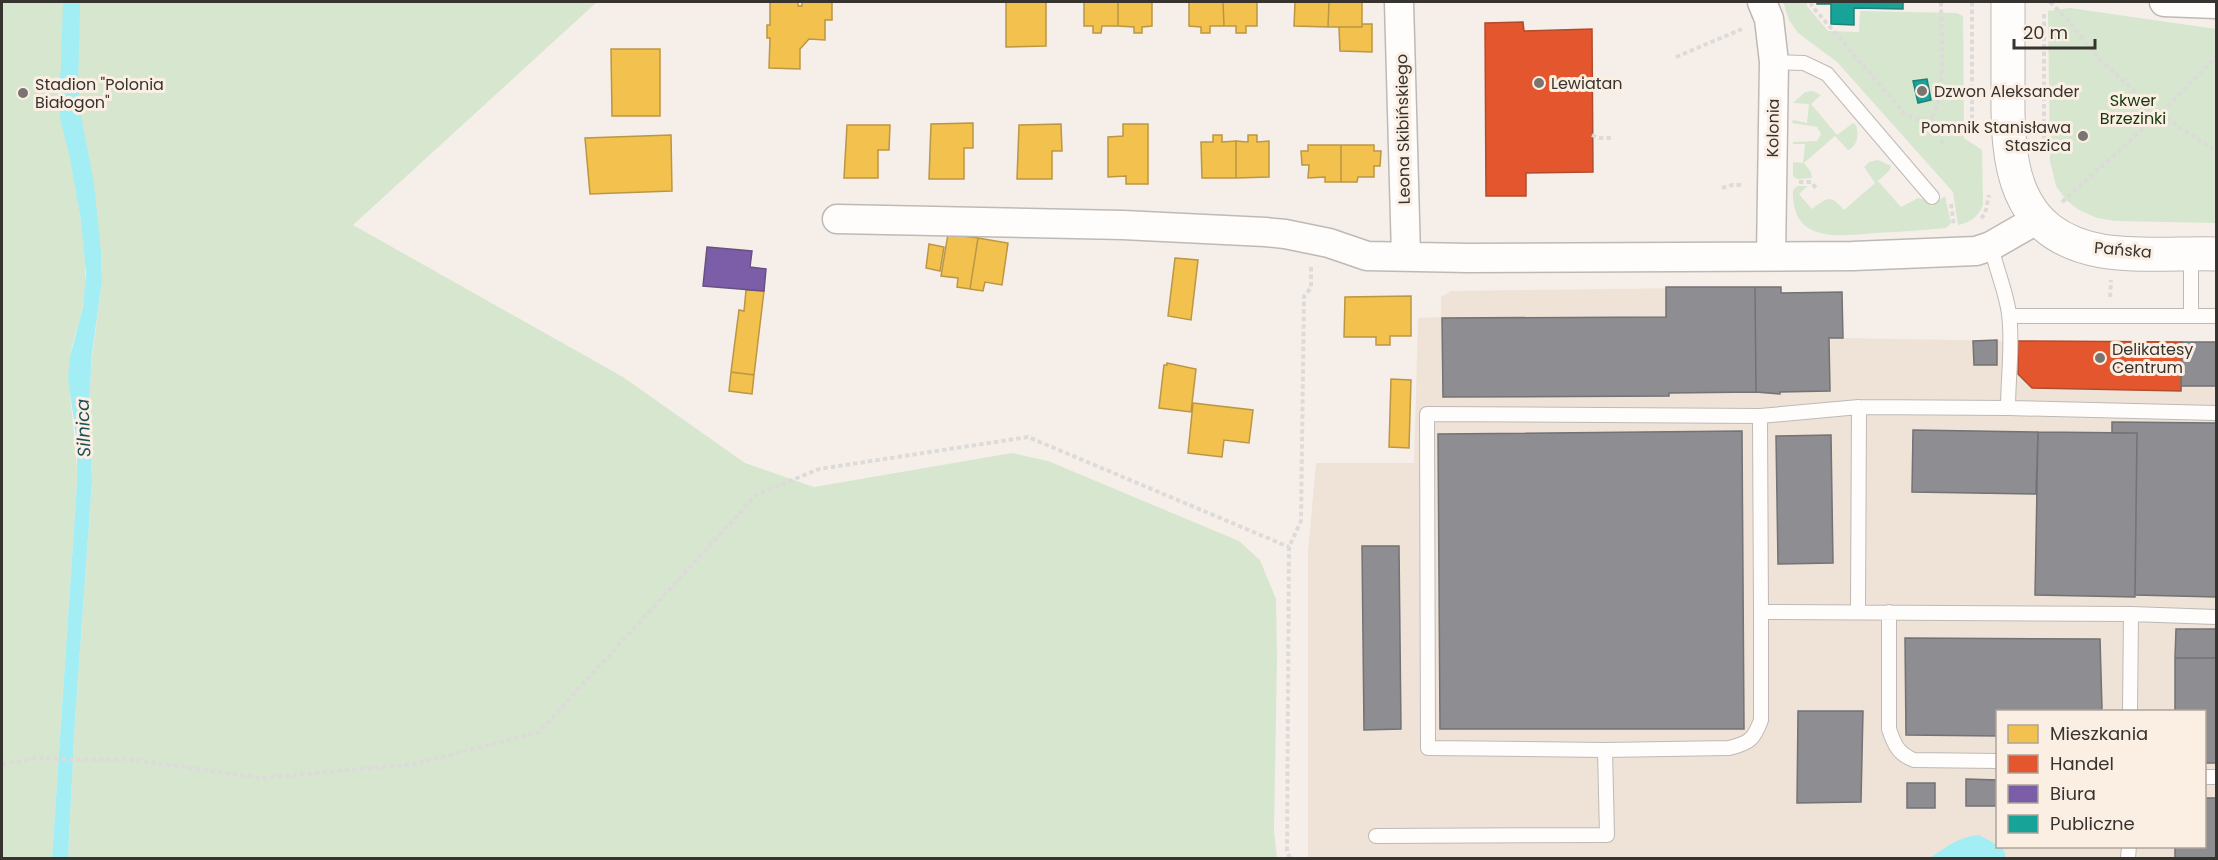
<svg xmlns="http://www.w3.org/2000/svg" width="2218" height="860" font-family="Poppins,sans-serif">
<rect width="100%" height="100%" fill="#f6efe9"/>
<!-- built -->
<path fill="#efe3d8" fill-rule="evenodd" d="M1781 287V293L1842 292 1843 338 2018 341V374L2032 388 2180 391 2182 342H2216V858H1308V552L1316 463H1414L1418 318 1441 317V297L1451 291ZM1998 712H2204V846H1998Z"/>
<!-- green -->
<path fill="#d7e6ce" d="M2 2H597L353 225 623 377 745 463 814 487 1012 453 1048 461 1239 541 1260 560 1276 599 1277 658 1274 831 1277 858H68L75 720 92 481 89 404 92 357 102 281 101 253 75 186C82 225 89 265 83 305 80 323 72 341 70 359 67 401 78 442 77 483L52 858H2Z
M1783 2H1807V6L1828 31 1859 32 1860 11 1957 13 1963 16 1964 138 1982 150 1983 205C1979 216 1970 223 1958 225L1953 192 1837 62 1798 33 1789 20Z
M2070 8 2216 29V223L2115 221 2097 218 2079 210 2066 200 2056 186 2050 161 2048 11Z
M1813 91 1821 95 1811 104 1837 135 1853 123 1856 125C1859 134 1858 146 1848 150L1835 136 1804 163 1811 172 1812 178 1797 179 1793 176V162L1803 163 1805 144H1793V142L1817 141 1821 134 1817 127 1792 123 1793 120 1807 123 1809 104 1793 103 1805 92Z
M1878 160 1891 166 1890 170 1878 181 1901 207 1918 198 1927 200 1932 206 1945 196 1951 223 1946 228C1923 230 1900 232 1876 233 1839 236 1791 244 1793 190L1797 186H1808L1799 194 1812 209C1828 197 1830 194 1844 210L1875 183 1864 167 1869 162Z"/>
<!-- water -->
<path fill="#a3edf5" d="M63 2H80L78 88 82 121 94 184 101 253 102 281 92 353 89 404 92 481 75 720 68 858H52L77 483V444L68 378 70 357 83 307 86 273 81 221 70 158 61 123 58 96 61 67Z
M1979 835 2003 848 2006 858H1930C1948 846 1956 838 1979 835Z"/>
<!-- homes -->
<path fill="#f2c14e" stroke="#ba9645" stroke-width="1.5" d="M770 2H798V6H802V2H832V20H825V40L809 39 800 49V69L769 68 770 38H767V25H770Z
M1006 2H1046V46L1006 47Z
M1084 2H1118V26H1102L1101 33H1093V26H1084Z
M1118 2H1152V26L1142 27V33H1134V27L1118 26Z
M1189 2H1223L1224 26H1210V33H1201V27L1189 26Z
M1223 2H1257V26H1246V33H1236V26H1224Z
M1295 2H1329L1328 27 1294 26Z
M1329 2H1362V27H1328Z
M1362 24H1372V52L1340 51 1339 27H1362Z
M611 49H660V116H612Z
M973 123V148H964V179H929L931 124Z
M1061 124 1062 151H1052V179H1017L1019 125Z
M1123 124H1148V184H1126V176L1108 177V137L1123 136Z
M847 125H890L889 150H878V178H844Z
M671 135 672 191 590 194 585 138Z
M1213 135H1222V142L1236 141V178H1202L1201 142H1213Z
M1248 135H1257V142L1269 141V177L1236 178V141L1248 142Z
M1308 145H1341V182H1325V177L1308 178 1309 165H1302L1301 151H1308Z
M1341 145H1374V151H1381L1380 166H1374V177H1358L1357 182H1341Z
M948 234 978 238 970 289 957 287 958 278 941 276Z
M978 238 1008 243 1002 285 985 282 983 291 970 289Z
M929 244 944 247 940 271 926 268Z
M1175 258 1198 260 1191 320 1168 316Z
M746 290 764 291 754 375 731 372 739 310 744 311Z
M1411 296V336H1390V345H1376V337H1344L1345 297Z
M1167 363 1196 369 1191 412 1159 408 1164 365H1167Z
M731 372 754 375 752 394 729 391Z
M1391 379 1411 380 1409 448 1389 447Z
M1193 403 1253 410 1249 443 1224 440 1222 457 1188 453Z"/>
<!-- shops -->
<path fill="#e4572e" stroke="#b04c2e" stroke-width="1.5" d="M1523 22 1524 31 1592 29 1593 172 1526 173V196H1486L1485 23Z
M2018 341 2182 342 2181 391 2032 388 2018 374Z"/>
<!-- offices -->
<path fill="#7b5ea7" stroke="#675183" stroke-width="1.5" d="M707 247 752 251 750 267 766 269 764 291 703 286Z"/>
<!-- public -->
<path fill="#17a398" stroke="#218178" stroke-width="1.5" d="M1817 2H1903V9L1854 8V25L1831 24V4H1817Z
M1927 79 1931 100 1918 103 1913 81Z"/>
<!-- industry -->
<path fill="#8d8d92" stroke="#737274" stroke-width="1.5" d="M1666 287H1755L1756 392 1669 393V396L1443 397 1442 318 1666 317Z
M1755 287H1781V293L1842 292 1843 338H1829L1830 391 1780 392V394L1756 392Z
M1997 340V365H1974L1973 341Z
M2182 342H2216V386H2181Z
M2112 422 2216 423V597L2135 595 2137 433H2112Z
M1913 430 2038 432 2036 494 1912 492Z
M1742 431 1744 729H1440L1438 434Z
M2038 432 2137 433 2135 597 2035 595Z
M1831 435 1833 563 1778 564 1776 436Z
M1362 546H1399L1401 729 1364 730Z
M2176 629H2216V658H2175Z
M1905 638 2100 639 2102 708 2100 712H1998V736L1906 735Z
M2175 658H2216V763H2204V712H2175Z
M1798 711H1863L1861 802 1797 803Z
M1966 779 1998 780V806H1966Z
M1907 783H1935V808H1907Z
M2204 798H2216V858H2175V846H2204Z"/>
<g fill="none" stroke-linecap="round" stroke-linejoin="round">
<!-- service casing -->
<g stroke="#beb9b5" stroke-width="16">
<path id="service" d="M1774 62 1804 63 1827 74 1932 197
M2010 316H2216
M2191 316V253
M2008 408 2216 413
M1760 416 1859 407
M1761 612V720C1754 739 1750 743 1729 748L1605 750 1428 748 1427 414 1760 416 1761 612 2131 614
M1858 612 1859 407 2008 408C2008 379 2013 343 2009 314 2006 291 1996 269 1991 246
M1889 612V729C1894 744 1898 754 1914 760L1998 761
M2130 712 2131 614 2216 617
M2204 777H2216
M1376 836 1607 835 1605 750
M2128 858 2129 846"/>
</g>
<!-- minor casing -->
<g stroke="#beb9b5" stroke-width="31">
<path id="minor" d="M1399 2 1406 256
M1762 2 1769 19 1774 62 1771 256
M2164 2 2216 4
M837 219 1123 225 1265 232 1285 234 1329 243 1367 256 1468 258 1853 256 1976 251 1991 246 2038 219"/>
</g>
<!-- secondary casing -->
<g stroke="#beb9b5" stroke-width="35">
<path id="secondary" d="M2008 2C2008 30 2008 59 2008 88 2007 163 2012 235 2102 251 2136 257 2182 253 2216 254"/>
</g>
<!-- path -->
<path stroke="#dddbda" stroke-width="4" stroke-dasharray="4.5 3" stroke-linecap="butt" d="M1811 2 1812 6 1904 113C1914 119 1920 121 1931 118
M1941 2C1941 28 1947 100 1931 118L1942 137V148
M1972 2V123L1978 131
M2050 2 2069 21 2096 56 2160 114 2216 151
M2044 14V154
M1676 57 1742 29
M1592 135 1599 138H1614
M1799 182H1811L1816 188
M1722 188 1732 185H1744
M2062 202 2160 114 2216 57
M1951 204 1954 226
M1981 218 1985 214 1989 195
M2110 297 2111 280
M2 764 40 758 82 760 125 759 262 778 415 764 539 732 756 495 819 469 1028 437 1289 547
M1290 858 1287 851 1289 547 1301 521 1304 296 1311 288V267"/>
<!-- service -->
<use href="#service" stroke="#fefdfc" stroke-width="14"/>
<!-- minor -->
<use href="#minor" stroke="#fefdfc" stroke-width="28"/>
<!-- secondary -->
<use href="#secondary" stroke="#fefdfc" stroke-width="33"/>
</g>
<!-- markers -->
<g fill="#7a7570" stroke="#fbefe4" stroke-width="2">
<circle cx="1539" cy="83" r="6"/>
<circle cx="1922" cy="91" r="6"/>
<circle cx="23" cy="93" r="6"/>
<circle cx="2083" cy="136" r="6"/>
<circle cx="2100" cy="358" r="6"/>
</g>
<g text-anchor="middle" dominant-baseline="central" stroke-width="6" stroke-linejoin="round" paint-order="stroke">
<!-- poi labels -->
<g font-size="16" fill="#37332f" stroke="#fbefe4" text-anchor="start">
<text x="1551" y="83">Lewiatan</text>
<text x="35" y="84">Stadion "Polonia<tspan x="35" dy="18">Białogon"</tspan></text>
<text x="1934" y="91">Dzwon Aleksander</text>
<text x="2071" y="127" text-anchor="end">Pomnik Stanisława<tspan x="2071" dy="18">Staszica</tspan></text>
<text x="2112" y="349">Delikatesy<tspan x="2112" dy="18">Centrum</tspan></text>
</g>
<!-- park labels -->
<g font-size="16" fill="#14380e" stroke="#fbefe4">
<text x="2133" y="100">Skwer<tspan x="2133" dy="18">Brzezinki</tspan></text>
</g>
<!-- street labels -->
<g font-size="16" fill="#37332f" stroke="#fbefe4">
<text transform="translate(1773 128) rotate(-89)">Kolonia</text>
<text transform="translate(1403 129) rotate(-91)">Leona Skibińskiego</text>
<text transform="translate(2123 250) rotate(5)">Pańska</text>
</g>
<!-- water labels -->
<g font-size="18" font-style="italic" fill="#1f5056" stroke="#fbefe4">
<text transform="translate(83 428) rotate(-92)">Silnica</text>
</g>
</g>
<!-- border -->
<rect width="2218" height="860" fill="none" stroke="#37332f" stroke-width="6"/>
<!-- legend -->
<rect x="1996" y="710" width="210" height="138" fill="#fbefe4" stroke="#ada49c" stroke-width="1.5"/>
<rect x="2008" y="725" width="30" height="18" fill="#f2c14e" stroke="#ada49c" stroke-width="1.5"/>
<text x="2050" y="740" font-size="18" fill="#37332f">Mieszkania</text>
<rect x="2008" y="755" width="30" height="18" fill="#e4572e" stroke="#ada49c" stroke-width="1.5"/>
<text x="2050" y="770" font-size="18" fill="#37332f">Handel</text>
<rect x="2008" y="785" width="30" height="18" fill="#7b5ea7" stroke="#ada49c" stroke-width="1.5"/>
<text x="2050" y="800" font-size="18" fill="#37332f">Biura</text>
<rect x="2008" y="815" width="30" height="18" fill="#17a398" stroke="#ada49c" stroke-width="1.5"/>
<text x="2050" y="830" font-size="18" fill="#37332f">Publiczne</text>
<!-- scale -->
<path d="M2014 39v9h81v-9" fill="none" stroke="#37332f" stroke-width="3"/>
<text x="2023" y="39" font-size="18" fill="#37332f" stroke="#fbefe4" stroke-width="4.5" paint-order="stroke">20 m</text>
</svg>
